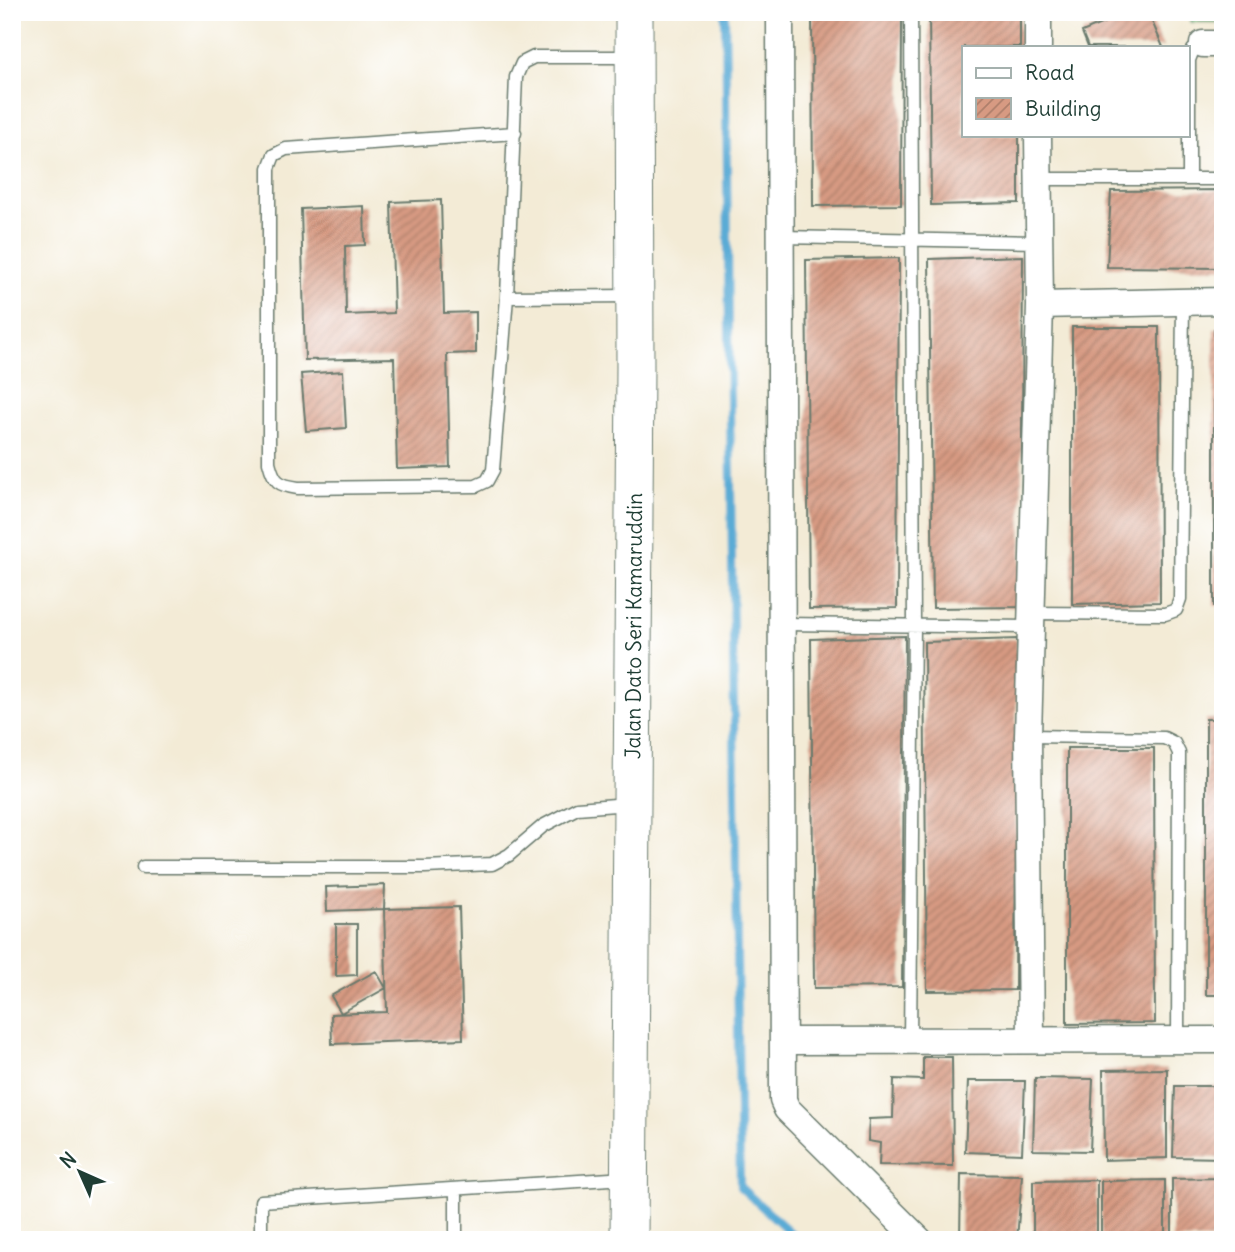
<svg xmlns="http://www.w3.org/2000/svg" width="1235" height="1252" font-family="Delius,sans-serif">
<defs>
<pattern id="park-crowns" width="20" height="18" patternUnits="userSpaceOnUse" patternTransform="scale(1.75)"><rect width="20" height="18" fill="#8bde9f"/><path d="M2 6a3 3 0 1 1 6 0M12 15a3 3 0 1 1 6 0" fill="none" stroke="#78bf8a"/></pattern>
<pattern id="building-hatch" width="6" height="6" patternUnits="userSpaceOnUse" patternTransform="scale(1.75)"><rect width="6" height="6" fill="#d79a82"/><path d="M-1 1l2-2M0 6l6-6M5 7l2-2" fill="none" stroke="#ae7f6b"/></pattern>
</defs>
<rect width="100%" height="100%" fill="#fff"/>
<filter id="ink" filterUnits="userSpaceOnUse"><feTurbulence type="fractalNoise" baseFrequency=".0143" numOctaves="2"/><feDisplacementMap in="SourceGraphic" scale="14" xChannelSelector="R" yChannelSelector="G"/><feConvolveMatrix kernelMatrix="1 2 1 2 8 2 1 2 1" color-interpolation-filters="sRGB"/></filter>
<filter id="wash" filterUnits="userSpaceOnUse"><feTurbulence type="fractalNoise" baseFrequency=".00686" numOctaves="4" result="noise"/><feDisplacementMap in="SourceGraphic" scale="28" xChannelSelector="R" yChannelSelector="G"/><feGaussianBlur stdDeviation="1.57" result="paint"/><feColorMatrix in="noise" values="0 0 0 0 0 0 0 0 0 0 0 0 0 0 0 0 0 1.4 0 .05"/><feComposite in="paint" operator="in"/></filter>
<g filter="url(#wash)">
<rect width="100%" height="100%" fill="#f3ebd6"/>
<!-- park -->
<path fill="url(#park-crowns)" stroke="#558e6a" stroke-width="2" d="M1191 12H1223V22H1191Z"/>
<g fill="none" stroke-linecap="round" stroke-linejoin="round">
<!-- stream -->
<path stroke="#5aabd5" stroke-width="8" d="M725 12 740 1187 799 1240"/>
</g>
<g id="blocks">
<!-- building -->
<path fill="url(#building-hatch)" d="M812 12H902L901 205 813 206Z
M929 12H1020V47H964V135H1019V203L931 205Z
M1129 12H1148L1163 47H1088L1082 32Z
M1223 190V268L1107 267 1111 191Z
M441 200 444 313 476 312V353L447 354 450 467 397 469 394 358 305 360 301 209 364 206 365 245 345 246 346 315 394 313 391 202Z
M1023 256 1021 607 933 608 929 259Z
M899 258 897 608 809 609 806 260Z
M1072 327H1159L1160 602 1072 604Z
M1214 329H1223V605L1214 606Z
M343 371 346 428 306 431 301 374Z
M905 636 902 987 814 988 811 639Z
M1017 639 1015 990 927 991 924 642Z
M1206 719H1223V995H1206Z
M1067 748H1154L1155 1023 1067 1024Z
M385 885 384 909 327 911 326 887Z
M459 907 463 1039 332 1044 331 1014 387 1012 384 909Z
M336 924H357V975L336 976Z
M376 971 386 988 341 1013 331 996Z
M923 1057H952L953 1166 879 1165 880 1143 868 1141 869 1119 893 1118 894 1079 923 1080Z
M1167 1069V1158L1104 1160 1103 1070Z
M1035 1078 1093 1079 1090 1151 1033 1150Z
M968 1081H1025L1022 1154 965 1152Z
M1175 1086H1223V1158L1173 1157Z
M961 1174 1022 1175 1017 1240H960Z
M1223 1178V1240H1172V1179Z
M1097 1180V1240H1033V1181Z
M1165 1180V1240H1101V1181Z"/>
</g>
</g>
<g filter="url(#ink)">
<use href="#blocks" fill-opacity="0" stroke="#697a6d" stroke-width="2"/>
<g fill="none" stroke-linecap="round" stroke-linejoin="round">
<!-- lane casing -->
<g stroke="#697a6d" stroke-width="15">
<path id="lane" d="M515 133 286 149 274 155 269 168V462C274 482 278 485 298 488L476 486 487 481 493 470 507 297 516 77 522 63 534 57H630
M1039 179H1223
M1189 179V60L1193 50 1203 44
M781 237 1039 242
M507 297 632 296
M1031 613 1165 614 1176 610 1180 599 1183 302
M783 624 1031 627
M1028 736 1164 738 1174 743 1179 753 1178 1040
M143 867H425L492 864 509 855 543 826 577 808 628 804
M910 1040 914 626 911 12
M456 1189V1240
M261 1240V1201L626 1178"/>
</g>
<!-- street casing -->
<g stroke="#697a6d" stroke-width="29">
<path id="street" d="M780 12 783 1100 787 1109 919 1240
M1038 12V47
M1203 44H1223
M1040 305 1223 301
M1031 1040 1028 736 1040 305 1038 135
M784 1041 1223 1040"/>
</g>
<!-- secondary casing -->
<g stroke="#697a6d" stroke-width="39">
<g id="secondary">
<path id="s1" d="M629 1240 635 366 634 12"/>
</g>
</g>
<!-- lane -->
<use href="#lane" stroke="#fff" stroke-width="12"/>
<!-- street -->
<use href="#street" stroke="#fff" stroke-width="26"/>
<!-- secondary -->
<use href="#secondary" stroke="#fff" stroke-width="37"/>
</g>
</g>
<g text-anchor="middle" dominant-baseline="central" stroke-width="5" stroke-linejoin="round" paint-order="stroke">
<!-- street labels -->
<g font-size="21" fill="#1f3d34" stroke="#fff">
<text stroke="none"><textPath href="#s1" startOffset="614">Jalan Dato Seri Kamaruddin</textPath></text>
</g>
</g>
<!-- margin -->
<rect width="1235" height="1252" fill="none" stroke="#fff" stroke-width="42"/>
<!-- legend -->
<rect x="962" y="46" width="228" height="91" fill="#ffffff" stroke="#a5b1ae" stroke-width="2"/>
<rect x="976" y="68" width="35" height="10" fill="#ffffff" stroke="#a5b1ae" stroke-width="2"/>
<text x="1025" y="80" font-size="21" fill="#1f3d34">Road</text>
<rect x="976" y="98" width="35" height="21" fill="url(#building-hatch)" stroke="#a5b1ae" stroke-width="2"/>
<text x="1025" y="116" font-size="21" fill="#1f3d34">Building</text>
<!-- north arrow -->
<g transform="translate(80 1172) rotate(315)" stroke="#ffffff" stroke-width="5" paint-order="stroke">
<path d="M0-5L12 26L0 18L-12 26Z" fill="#1f3d34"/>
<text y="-10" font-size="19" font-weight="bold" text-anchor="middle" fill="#1f3d34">N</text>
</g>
</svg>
